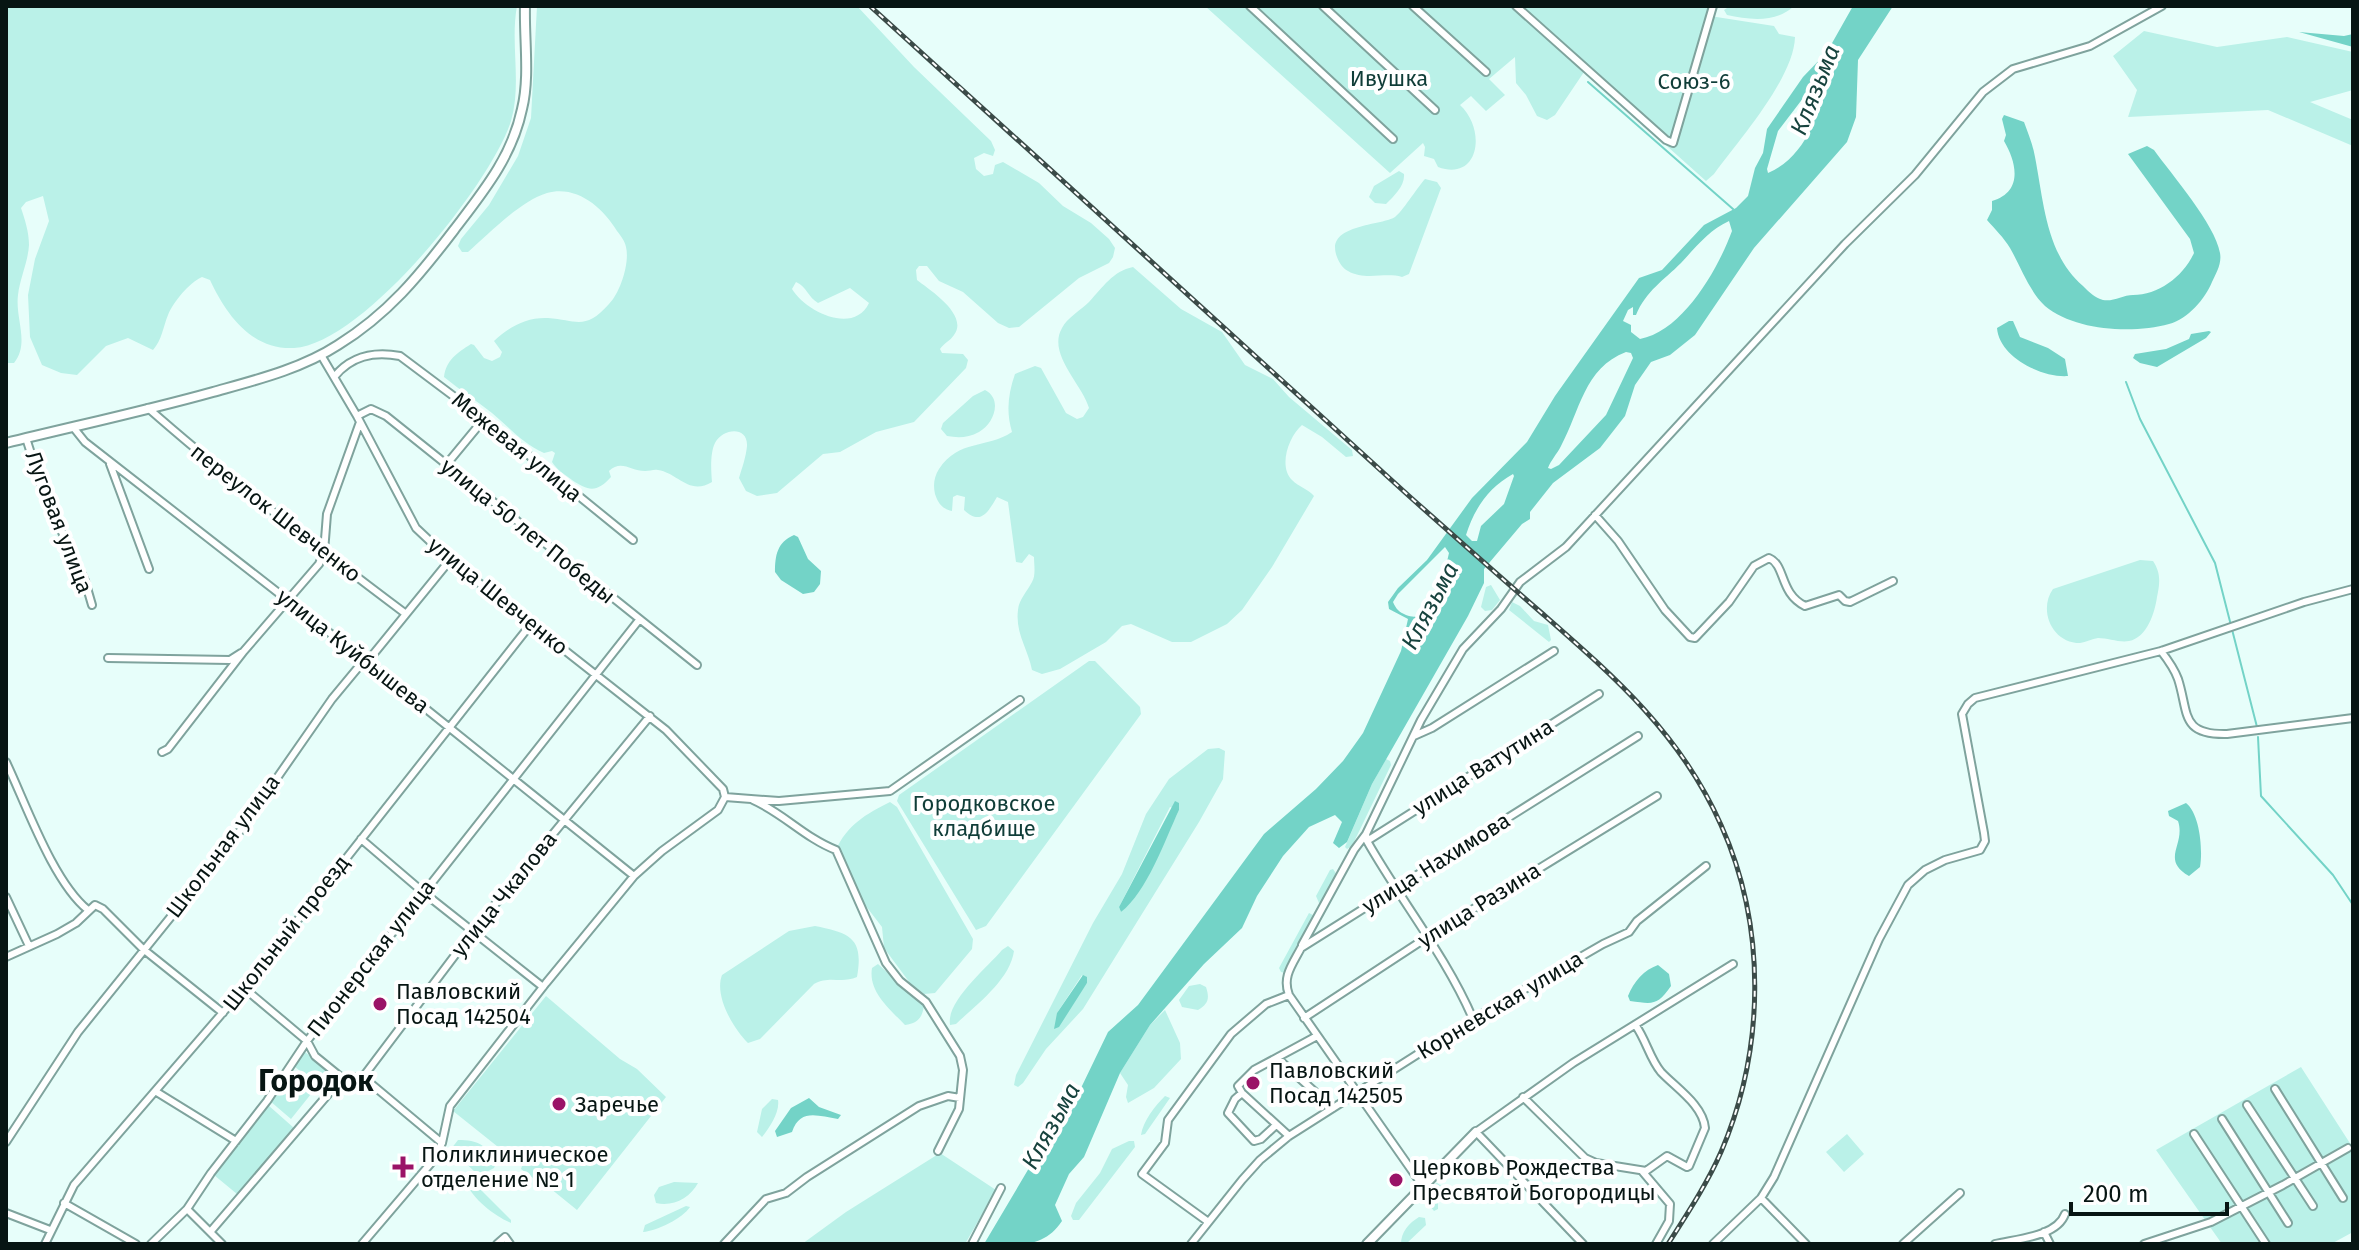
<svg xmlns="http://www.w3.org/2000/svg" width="2359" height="1250" font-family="'Fira Sans',sans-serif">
<rect width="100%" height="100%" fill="#e7fefa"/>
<!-- green -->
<path fill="#baf1e8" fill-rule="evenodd" d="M6 6H517C510 44 522 83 511 121 491 184 363 344 294 348 251 350 226 314 210 280L202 277C189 283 174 301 168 315 163 327 162 340 153 350L128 338 106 346 77 375 61 373 42 365 30 337 28 295 35 259 49 221 43 196 26 202 21 208C25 220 29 232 29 245 28 262 20 278 18 295 15 319 30 343 14 363H6Z
M537 6H857L914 67 991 141 995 150 993 156 984 153 974 158 976 169 984 176 993 174 995 165 1003 162 1039 183 1063 206 1091 223 1109 239 1115 248 1113 257 1109 263 1079 278 1019 327 1009 328 998 323 963 292 939 281 927 266H919L916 270 917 280C930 290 969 315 954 335 950 341 944 343 940 349L942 353 963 354 968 360 966 368 914 422 876 432 840 452 823 454 777 493 757 496 746 491 739 478C742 468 746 457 747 446 748 426 723 428 715 443 710 453 711 470 712 482 689 496 678 473 658 470 654 469 650 471 645 471 631 471 621 459 609 471L611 477C597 493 588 491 572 480 564 474 557 470 552 462L555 453 552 451 544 453C523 444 509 427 492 413 477 401 460 390 444 377 446 360 457 353 471 344L474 345 484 358 492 361 500 357 502 352 494 341C509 327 526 317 548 318 577 320 585 331 609 304 620 293 630 263 626 247 625 241 620 235 617 231 602 207 577 185 547 193 520 201 489 234 468 252H462L458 246 461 239 489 205 518 156 531 118ZM796 282C807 287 808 297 818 303L850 288 869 303C854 335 806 312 792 289Z
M1205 6H1713L1710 16 1774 26 1779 34 1795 37C1794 78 1739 140 1714 174L1706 181 1584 72 1555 115 1547 120 1537 116 1526 95 1516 83 1515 57 1489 79 1505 95 1486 111 1471 96 1460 105C1487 130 1479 182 1438 167L1434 159 1424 156 1425 147 1423 143 1390 173Z
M1730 6H1794C1776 23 1750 20 1727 15L1724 10Z
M2144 31 2217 47 2287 37 2353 52V90L2310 102 2353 120V146L2268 110 2128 117 2137 90 2113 56Z
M1399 171 1404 174C1405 186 1394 196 1386 204L1375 203 1369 197 1374 186Z
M1425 179 1437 182 1441 188 1409 274 1402 277C1385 272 1365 281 1348 271 1342 268 1339 262 1337 257 1324 224 1381 226 1395 217 1402 212 1417 188 1425 179Z
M1133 267 1181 309 1222 332 1245 365 1273 379 1289 397 1352 450 1353 456 1346 457 1322 437 1302 425C1289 436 1278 466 1292 480 1299 487 1308 489 1314 496L1272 567 1242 610 1227 624 1191 642H1172L1131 624 1122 626 1106 642 1060 669 1042 674 1032 670C1028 649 1015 633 1018 610 1019 599 1027 592 1032 582 1036 575 1034 565 1034 557L1029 554 1022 563 1016 562 1008 502 997 497C988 512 981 526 964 510L965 497 957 495 953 497 952 511C942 509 938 503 935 494 933 485 934 477 939 469 959 439 986 449 1012 432 1006 412 1008 394 1015 374L1035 366 1041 368 1066 413 1077 419 1083 417 1089 408C1082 384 1047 354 1062 328 1067 318 1081 310 1089 302 1103 287 1113 271 1133 267Z
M985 390C1003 399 994 424 979 432 968 438 958 438 947 436L941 429 943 423 973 396Z
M2140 560 2153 561C2161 573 2160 583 2157 597 2155 612 2147 638 2129 641 2120 643 2108 638 2098 638 2092 639 2086 642 2080 643 2052 643 2038 610 2053 589Z
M1491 585 1500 600 1492 610 1485 611 1481 607 1486 587Z
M1512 602 1520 606 1534 621 1548 625 1551 640 1549 642 1509 610Z
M1089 661H1095L1140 707 1141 714 986 926 976 930 897 801 899 795Z
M1219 748 1225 751 1223 779 1199 822 1083 1009 1046 1049 1023 1083 1018 1087 1014 1085 1016 1075 1093 923 1122 874 1146 814 1169 779 1208 749ZM1170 807 1179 810 1138 892 1121 912 1119 907ZM1082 975 1087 983 1074 1001 1057 1013Z
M1386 759 1390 761 1391 765 1352 846 1347 849 1345 847 1372 784Z
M890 802 897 807 973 939 972 949 935 993 924 994 910 983 884 948 882 927 852 888 836 850C847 825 866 814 890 802Z
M1333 869 1337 875 1322 902 1319 903 1316 896 1330 870Z
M1309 913 1315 916 1285 973 1281 972 1279 968Z
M815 926C850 933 864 938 857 977 841 984 830 975 814 984L760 1039 748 1043C733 1028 714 996 722 975L789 931Z
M1008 946 1014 951C1010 980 976 1005 956 1024L950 1025C946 1001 987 968 1002 950Z
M878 964 924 1006C922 1018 918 1023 905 1025 890 1009 868 992 872 968Z
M1200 984 1206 987C1210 999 1208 1004 1198 1010L1182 1007 1179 1000 1189 986Z
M546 996 620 1059 637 1069 666 1097 577 1210 540 1180 537 1181 521 1169 522 1166 453 1111Z
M1165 1010 1180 1043 1181 1059 1154 1088 1128 1103 1126 1097 1128 1085 1120 1073 1150 1025Z
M305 1052 330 1072 318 1086 294 1066Z
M2301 1067 2353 1148V1232L2331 1244H2222L2156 1150Z
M293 1072 315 1089 291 1119 270 1101Z
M1165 1096 1170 1098 1145 1134 1141 1135C1143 1121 1155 1106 1165 1096Z
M772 1099 778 1100C780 1112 770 1127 762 1137L757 1132 762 1109Z
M268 1105 294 1128 237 1194 214 1175Z
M1847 1134 1864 1154 1844 1172 1826 1152Z
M458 1140C478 1140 487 1145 496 1163L494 1168 481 1175 476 1173 451 1149Z
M1129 1141H1134L1135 1147 1079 1220H1073L1071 1216 1076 1203 1100 1173 1112 1149Z
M940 1153 996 1190 965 1244H802L846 1212Z
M470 1179 511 1220V1223C495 1216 472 1199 466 1182Z
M674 1182 698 1183C690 1198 673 1207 656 1203L654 1195 659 1187Z
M1437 1183 1449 1191 1453 1197 1448 1201 1438 1200V1209L1434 1211 1425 1200 1431 1186Z
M686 1206 690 1207C683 1218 657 1231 643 1232L645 1225Z
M1419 1217 1425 1218 1426 1225 1406 1244H1401C1401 1232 1409 1223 1419 1217Z"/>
<!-- water -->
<path fill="#73d3c7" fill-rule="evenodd" d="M1853 6H1893L1858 60 1856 117 1847 142 1754 248 1695 335 1670 355 1651 362 1635 385 1625 416 1600 448 1553 483 1530 512V519L1522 524 1484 569V583L1468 616 1372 784 1347 842 1339 848 1333 843 1342 822 1335 815 1309 827 1283 856 1257 896 1242 928 1204 964 1150 1025 1120 1073 1084 1157 1069 1174 1055 1205 1062 1221C1043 1250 1016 1244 984 1244L1032 1163 1081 1088 1108 1032 1138 1005 1264 834 1316 789 1343 761 1363 733 1401 651 1408 619 1389 609 1388 602 1398 588 1427 560 1472 498 1527 442 1555 396 1639 278 1662 270 1704 225 1736 208 1748 196 1755 168 1763 153 1767 129 1803 77 1827 52ZM1823 72H1827L1828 77C1818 114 1807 156 1768 173L1767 169 1778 131ZM1729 221 1732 231C1718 269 1683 331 1640 339L1631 332V325L1623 321 1628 310 1633 307V315H1636C1646 291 1664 280 1681 263 1696 247 1709 230 1729 221ZM1626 352 1631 353 1633 358 1606 415 1559 465 1551 469 1548 468C1551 460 1557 454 1561 446 1580 411 1584 368 1626 352ZM1513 474 1514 476 1504 504 1481 526 1477 541H1472L1466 535C1474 509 1489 487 1513 474ZM1445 547 1449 553C1444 573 1435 627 1406 615 1399 612 1396 609 1393 602L1398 594Z
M2299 32 2344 36 2353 34V47Z
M2004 115 2024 122C2028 133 2033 145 2035 157 2044 203 2046 254 2083 286 2089 292 2095 298 2103 300 2113 302 2123 295 2133 295 2158 295 2183 277 2194 253L2190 239 2128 154 2147 146 2154 150C2172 175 2215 224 2220 253 2222 264 2216 273 2212 282 2205 299 2188 319 2169 324 2133 334 2075 331 2045 306 2029 291 2021 267 2010 248 2004 238 1995 229 1987 220L1992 210V201C2023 192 2017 163 2004 141L2006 135 2002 119Z
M2009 321H2013L2020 337 2048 348 2065 359 2068 376C2042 378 1999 357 1997 328Z
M2209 331 2211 332 2206 338 2157 367 2140 363 2133 358 2135 354 2166 349 2189 339 2191 334Z
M794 535 798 537 808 559 821 571 820 584 814 592 803 594 781 580 775 572C775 556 777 542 794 535Z
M1175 801 1179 803V810C1165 840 1147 892 1121 912L1119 907Z
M2186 803C2200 814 2203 850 2200 867L2189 876C2160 859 2186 845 2178 821L2169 816 2168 811Z
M1658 965 1669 974 1671 986C1657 1006 1653 1004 1630 1001L1628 996C1634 981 1644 970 1658 965Z
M1083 975 1087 977V983L1059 1027 1054 1029 1057 1013Z
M809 1098 819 1107 841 1115 838 1119C818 1116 800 1108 792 1132L777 1137 775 1131 791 1108Z"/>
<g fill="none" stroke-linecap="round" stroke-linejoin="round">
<!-- stream -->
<path stroke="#73d3c7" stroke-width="2" d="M1588 82 1733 209
M2126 382 2140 419 2215 563 2257 727
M2258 737 2261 796 2333 875 2353 905"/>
<!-- minor casing -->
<g stroke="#7fa39d" stroke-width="10">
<path id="minor" d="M1250 6 1393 139
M1323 6 1435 110
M1413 6 1486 72
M1516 6 1666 140 1673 143 1713 6
M321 355 357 416 416 528 450 560 666 730 723 789 725 797
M334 377C351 356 373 351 400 356L484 419 633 540
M148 408C231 481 318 548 406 614
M357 416 371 409 386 416 697 665
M73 427 85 442 390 680 634 876
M26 438 44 494 85 581 92 605
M110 464 149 569
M446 465 484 419
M1595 515 1618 541 1665 610 1690 637 1695 638 1729 602 1754 566 1769 558C1786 565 1779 593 1805 606L1839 595 1845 601 1850 602 1893 581
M2161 651C2168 660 2174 668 2178 679 2189 713 2180 735 2227 734L2353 718
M108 658 230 660 241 653
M1414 736 1432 728 1554 651
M162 752 168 749 244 651 319 564 324 552 327 514 360 422
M6 762C26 804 53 882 88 910
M725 797 779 801 890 791 1020 700
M753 800C783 813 805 838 836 850L886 963 900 981 926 1002 960 1056 963 1070 959 1109 938 1151
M361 839 423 892 543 987
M1367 841 1599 694
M6 897 29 946
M1302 945 1354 850 1366 834
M6 957 57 934 76 923 95 905 103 909 143 949 223 1013
M244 988 307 1041 315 1056 342 1078
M1304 1018 1426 938 1657 796
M1473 1019C1446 956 1401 901 1367 841L1366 834 1421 720 1463 649 1501 609 1520 582 1566 547 1845 244 1915 175 1983 92 2013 69 2090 46 2162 6
M1277 1058 1333 1108
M363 1077 474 930 650 716
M2275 1089 2343 1198
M155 1091 236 1141
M1242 1093 1235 1099 1228 1113 1254 1141 1261 1139 1276 1125
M1523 1097 1585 1158 1596 1163 1646 1171 1667 1156 1687 1167 1689 1166 1705 1128C1703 1105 1676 1088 1661 1072 1650 1059 1646 1040 1636 1026
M2247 1105 2313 1206
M2222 1119 2288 1223
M2194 1134 2266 1244
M1289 1136 1242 1093 1238 1086 1254 1070 1317 1036
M6 1142 78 1032 240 831 332 699 361 664 367 662 450 560
M1642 1171 1670 1204 1669 1221 1656 1244
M1422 1185 1289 995C1282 977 1292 965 1301 948L1638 736
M1761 1198 1806 1244
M64 1203 136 1244
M187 1209 222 1244
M6 1213 50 1230
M1207 1221 1142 1174 1165 1143 1168 1120 1231 1034 1266 1004 1289 995
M211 1231 342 1078 363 1077 442 1143
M2044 1232 2050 1244
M45 1244 74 1185 244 988 531 624
M151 1244 187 1209 211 1173 267 1101 307 1041 639 620
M362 1244 431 1163 442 1143 450 1106 546 983 634 876 662 851 718 810 725 797
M497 1244 505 1237 510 1244
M724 1244 766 1199 786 1193 807 1177 919 1106 948 1096 960 1098
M972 1244 1001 1188
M1191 1244 1242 1180 1260 1160 1289 1136 1473 1019 1603 944 1629 932 1637 921 1706 866
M1583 1244 1476 1132 1573 1063 1733 964
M1713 1244 1761 1198 1774 1177 1879 939 1908 885 1925 870 1945 860 1980 850 1985 841 1984 833 1962 714 1968 704 1975 698 2161 651 2304 602 2353 589
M1903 1244 1960 1193
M1995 1244C2015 1239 2057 1237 2065 1214
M2144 1244 2211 1222 2283 1185 2348 1148"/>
</g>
<!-- tertiary casing -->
<g stroke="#7fa39d" stroke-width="12">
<path id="tertiary" d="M6 443C75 426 145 411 213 392 256 380 301 369 338 345 388 314 419 276 454 230 483 192 512 157 522 109 530 77 524 39 525 6
M1367 1244 1476 1132"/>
</g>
<!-- minor -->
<use href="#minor" stroke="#fff" stroke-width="6"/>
<!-- tertiary -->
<use href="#tertiary" stroke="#fff" stroke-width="8"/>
<!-- rail casing -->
<g stroke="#3b4b48" stroke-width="5">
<path id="rail" d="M870 6C1050 169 1230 333 1409 496 1454 536 1499 576 1544 615 1617 679 1681 735 1721 825 1767 927 1765 1050 1721 1152 1707 1184 1687 1214 1668 1244"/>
</g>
<!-- rail -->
<use href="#rail" stroke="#fff" stroke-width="2" stroke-dasharray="6" stroke-linecap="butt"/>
</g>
<!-- markers -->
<g fill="#9a1367" stroke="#fff" stroke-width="3">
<circle cx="380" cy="1004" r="8"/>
<circle cx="1253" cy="1083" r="8"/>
<circle cx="559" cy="1104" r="8"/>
<path d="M399 1155h8v8h8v8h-8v8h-8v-8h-8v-8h8z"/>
<circle cx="1396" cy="1180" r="8"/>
</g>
<g text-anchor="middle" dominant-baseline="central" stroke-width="8" stroke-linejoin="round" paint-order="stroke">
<!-- park labels -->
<g font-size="22" fill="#103d38" stroke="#fff">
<text x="1389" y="78">Ивушка</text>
<text x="1694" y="81">Союз-6</text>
<text x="984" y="803">Городковское<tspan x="984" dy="25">кладбище</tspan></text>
</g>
<!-- street labels -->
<g font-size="22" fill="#071513" stroke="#fff">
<text transform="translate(517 447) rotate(39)">Межевая улица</text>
<text transform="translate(276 513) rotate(38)">переулок Шевченко</text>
<text transform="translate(59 522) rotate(69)">Луговая улица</text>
<text transform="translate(528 531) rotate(39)">улица 50 лет Победы</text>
<text transform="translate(498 596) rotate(39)">улица Шевченко</text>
<text transform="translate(353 651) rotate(38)">улица Куйбышева</text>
<text transform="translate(1483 767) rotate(-32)">улица Ватутина</text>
<text transform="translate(223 846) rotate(-53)">Школьная улица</text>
<text transform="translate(1436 863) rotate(-32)">улица Нахимова</text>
<text transform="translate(504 894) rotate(-51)">улица Чкалова</text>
<text transform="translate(1479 905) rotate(-32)">улица Разина</text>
<text transform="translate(286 933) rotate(-52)">Школьный проезд</text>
<text transform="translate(371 958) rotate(-52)">Пионерская улица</text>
<text transform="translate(1500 1005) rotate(-31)">Корневская улица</text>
</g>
<!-- poi labels -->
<g font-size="22" fill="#071513" stroke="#fff" text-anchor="start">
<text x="396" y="991">Павловский<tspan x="396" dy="25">Посад 142504</tspan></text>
<text x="1269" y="1070">Павловский<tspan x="1269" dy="25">Посад 142505</tspan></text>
<text x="575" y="1104">Заречье</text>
<text x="421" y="1154">Поликлиническое<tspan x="421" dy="25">отделение № 1</tspan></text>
<text x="1412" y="1167">Церковь Рождества<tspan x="1412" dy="25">Пресвятой Богородицы</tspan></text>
</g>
<!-- water labels -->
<g font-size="24" font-style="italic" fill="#17433e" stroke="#fff">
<text transform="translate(1815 90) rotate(-68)">Клязьма</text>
<text transform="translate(1430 606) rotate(-62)">Клязьма</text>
<text transform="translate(1051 1126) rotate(-61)">Клязьма</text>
</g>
<!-- district labels -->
<g font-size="30" font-weight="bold" fill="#071513" stroke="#fff">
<text x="316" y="1081">Городок</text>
</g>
</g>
<!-- border -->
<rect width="2359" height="1250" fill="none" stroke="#071513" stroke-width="16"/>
<!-- scale -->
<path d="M2071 1202v12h156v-12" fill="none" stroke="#071513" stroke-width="4"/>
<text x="2083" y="1202" font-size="24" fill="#071513" stroke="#ffffff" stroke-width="6" paint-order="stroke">200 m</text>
</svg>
